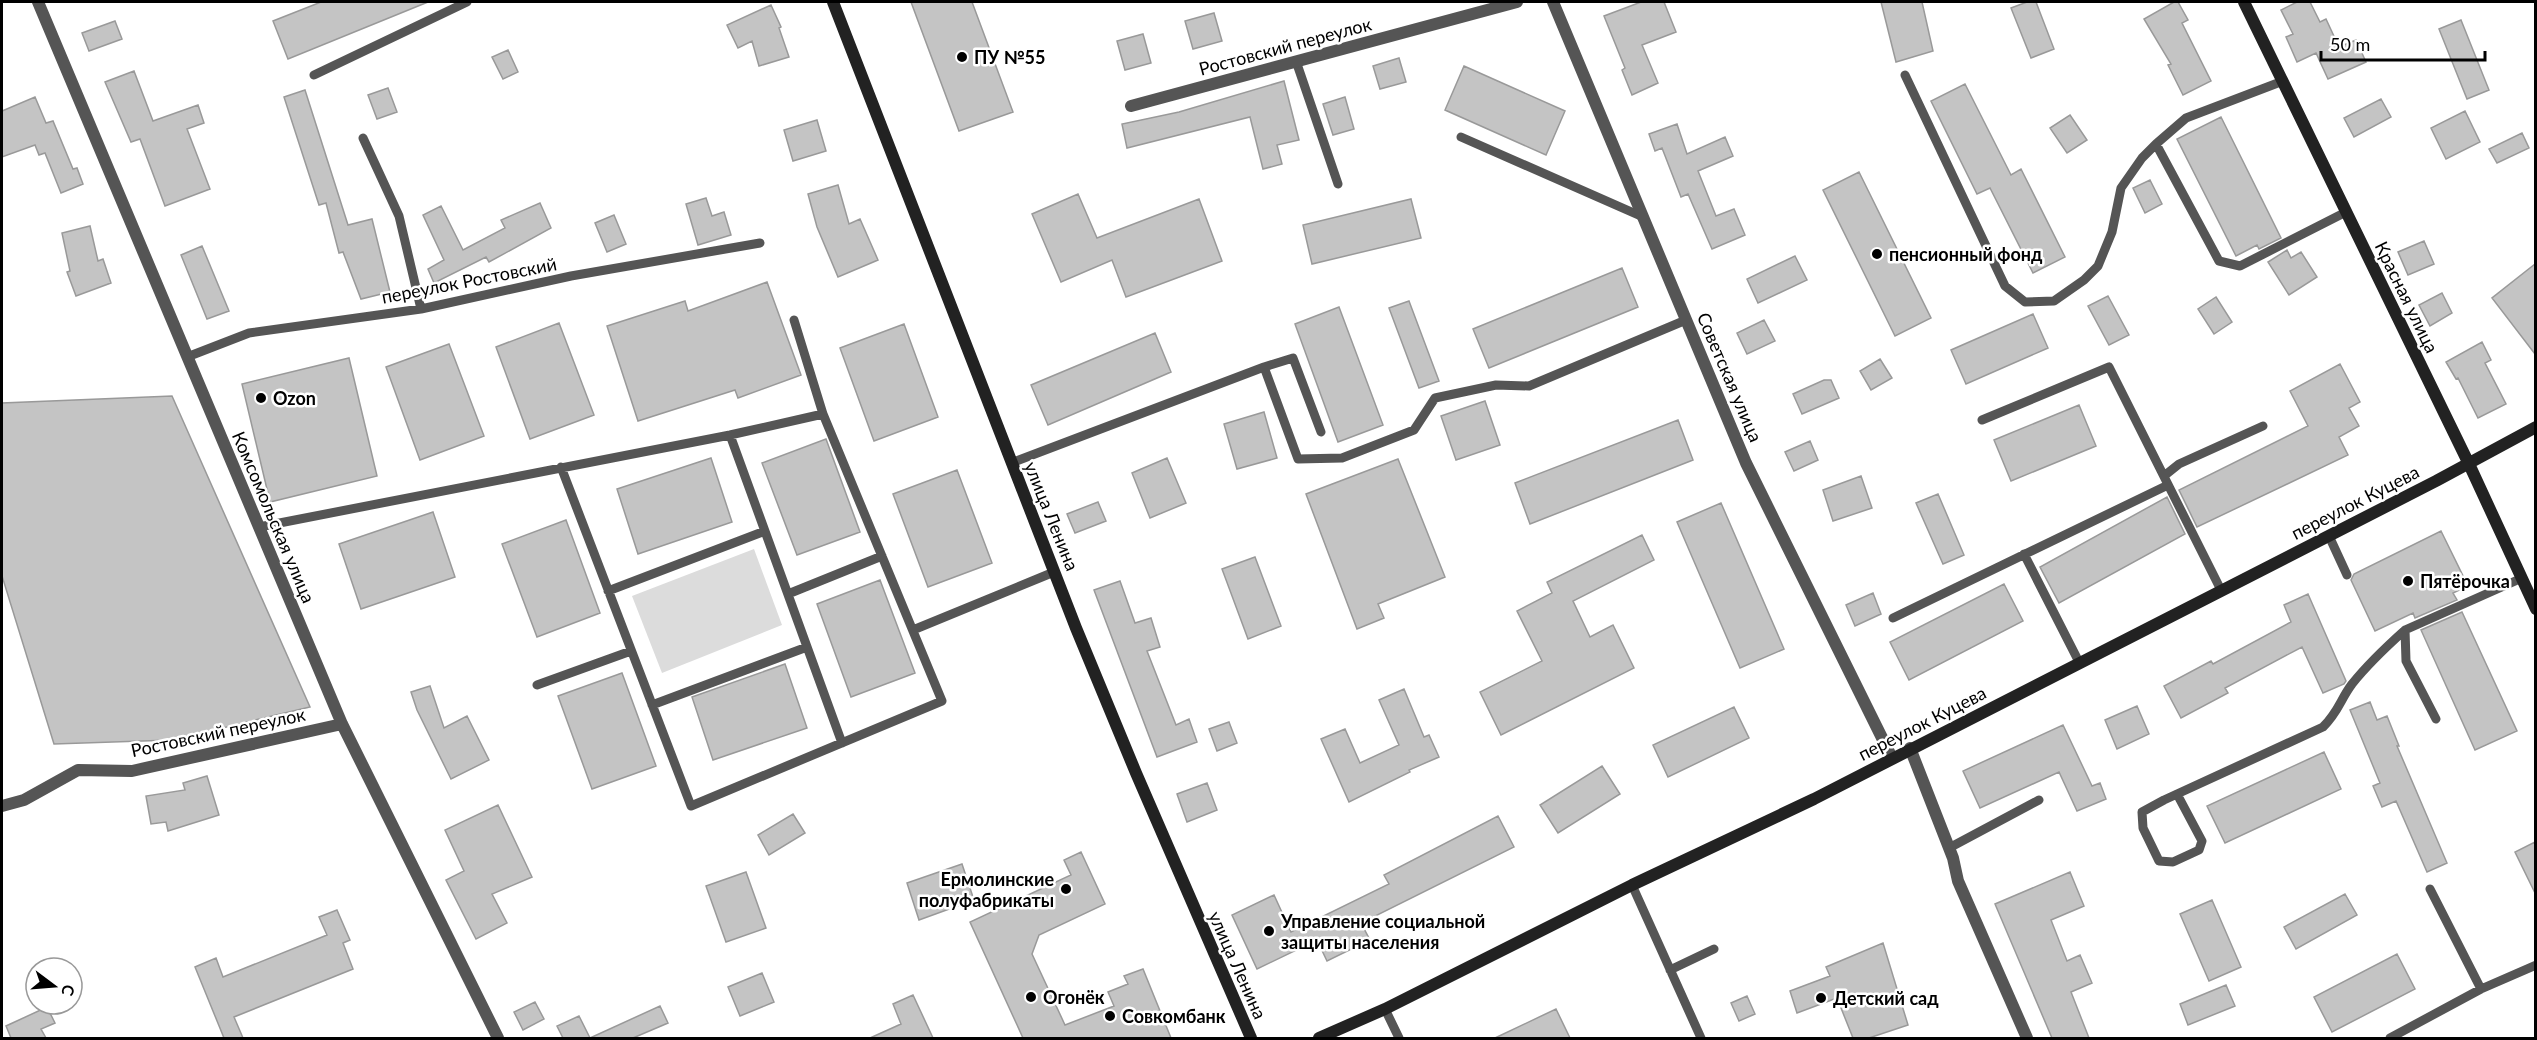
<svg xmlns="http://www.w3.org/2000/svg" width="2537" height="1040" font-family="Lato,sans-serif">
<rect width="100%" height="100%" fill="#fff"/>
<!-- green -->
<path fill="#dcdcdc" d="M754 549 782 625 662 673 632 596Z"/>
<!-- building -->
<path fill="#c4c4c4" stroke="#999" stroke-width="1.5" d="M321 2H428L288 59 273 21Z
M911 2H972L1013 112 959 131Z
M1641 2H1664L1676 32 1642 45 1658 83 1632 95 1622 70 1625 68 1604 16Z
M1881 2H1922L1933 51 1896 62Z
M2027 2H2036L2054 49 2031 58 2011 8Z
M2174 2H2178L2188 20 2182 23 2211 81 2183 95 2168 65 2171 64 2144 19Z
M2297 2H2310L2320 22 2326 19 2339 47 2356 40 2366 62 2328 79 2316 53 2297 62 2286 37 2293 34 2281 10Z
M771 5 781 27 779 28 789 57 759 66 752 41 738 48 727 25Z
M1214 13 1222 41 1193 49 1185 21Z
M2461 20 2489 90 2467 99 2439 29Z
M115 21 122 39 89 51 82 33Z
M1143 34 1151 63 1125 70 1117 41Z
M508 50 518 72 503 79 492 57Z
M1399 58 1406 82 1380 89 1373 66Z
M1464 66 1565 111 1546 155 1445 110Z
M134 71 153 121 198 105 204 123 187 129 210 189 165 206 140 139 131 142 105 82Z
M1284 81 1299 140 1277 145 1282 164 1263 169 1250 117 1127 148 1122 124 1179 112Z
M1965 84 2011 175 2021 169 2065 257 2033 273 1990 188 1977 194 1931 101Z
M388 88 397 112 377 119 368 95Z
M305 90 348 225 372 219 390 292 361 299 343 252 339 253 326 203 319 205 284 97Z
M35 97 46 123 53 121 73 169 77 168 83 184 61 193 45 153 39 155 35 145 2 157V111Z
M1345 97 1354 129 1333 135 1323 104Z
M2381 99 2391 117 2354 137 2344 118Z
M2465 111 2480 142 2446 159 2431 128Z
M2070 115 2087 140 2067 153 2050 128Z
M2221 117 2281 238 2259 249 2257 245 2236 256 2177 139Z
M817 120 826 151 793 161 784 130Z
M1677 124 1687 154 1725 137 1733 156 1698 171 1716 216 1734 209 1745 235 1712 249 1688 194 1681 197 1662 148 1655 151 1649 134Z
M2522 133 2529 148 2497 163 2489 149Z
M1859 172 1931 318 1895 336 1823 190Z
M2150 180 2162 204 2145 213 2133 188Z
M838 185 849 224 860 219 878 260 838 277 817 227 808 194Z
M1078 194 1097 238 1199 199 1222 261 1126 297 1112 260 1061 282 1032 214Z
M706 198 712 216 724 212 731 235 698 245 686 204Z
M1411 199 1421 238 1312 264 1303 225Z
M540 203 551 228 489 262 486 257 434 283 428 269 444 260 423 215 441 206 463 250 505 228 501 220Z
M614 215 626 244 607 252 595 223Z
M90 226 98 261 103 259 111 283 76 296 67 272 70 271 62 233Z
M2424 241 2434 264 2408 275 2398 252Z
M202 246 229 311 207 319 181 255Z
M2287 250 2291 258 2301 252 2317 277 2289 295 2268 262Z
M1795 256 1807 280 1758 303 1747 279Z
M2535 264V354L2492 298Z
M1622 268 1638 307 1489 368 1473 329Z
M767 282 801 375 738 398 735 390 638 421 607 326 685 301 688 311Z
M2442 293 2452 313 2430 326 2419 305Z
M2108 296 2129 335 2109 345 2088 306Z
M2216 297 2232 322 2214 334 2198 309Z
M1409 301 1439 381 1419 388 1389 308Z
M1339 307 1383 425 1338 442 1295 324Z
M2033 314 2048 348 1966 384 1951 350Z
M1764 320 1775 341 1747 354 1737 333Z
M559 323 594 415 530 439 496 347Z
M904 324 938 417 874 441 840 348Z
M1155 333 1171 372 1048 425 1031 385Z
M2482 342 2491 360 2485 363 2506 404 2478 418 2458 378 2456 379 2446 362Z
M449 344 484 436 420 460 386 367Z
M349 358 377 476 270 502 242 384Z
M1880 359 1892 378 1871 390 1860 371Z
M2340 364 2360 402 2349 408 2359 426 2339 437 2348 455 2197 527 2179 490 2308 426 2290 391Z
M1824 380H1831L1839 398 1802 414 1793 394Z
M172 396 310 707 172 740 54 744 2 576V403Z
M1485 401 1500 445 1456 460 1441 416Z
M2079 405 2096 446 2011 481 1994 440Z
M1264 412 1277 458 1237 469 1224 424Z
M1678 420 1693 460 1530 524 1515 483Z
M826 439 860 532 797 555 762 463Z
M1810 441 1818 460 1794 471 1785 452Z
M711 458 732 522 638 554 617 489Z
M1167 458 1186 503 1150 518 1132 473Z
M1398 459 1445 577 1378 604 1384 618 1357 629 1306 494Z
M957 470 992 563 928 587 893 494Z
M1861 476 1872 508 1833 521 1823 490Z
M1938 494 1964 555 1943 564 1916 503Z
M2167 497 2185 534 2059 603 2040 567Z
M1098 502 1106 521 1075 533 1067 514Z
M1721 503 1784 649 1740 668 1677 522Z
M433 512 455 577 361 609 339 544Z
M566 520 600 613 537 637 502 544Z
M2441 531 2468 586 2453 593 2457 600 2415 618 2413 613 2375 631 2351 580 2354 574Z
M1642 535 1654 560 1573 601 1590 637 1613 625 1634 668 1501 735 1480 692 1542 661 1517 611 1552 593 1547 582Z
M1255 557 1281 626 1248 639 1222 569Z
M880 580 915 673 851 697 817 604Z
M1120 581 1135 623 1151 618 1160 647 1147 651 1176 725 1189 719 1197 742 1157 757 1094 590Z
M2004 584 2023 621 1909 680 1890 642Z
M1873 593 1881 614 1855 626 1846 605Z
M2308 594 2346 681 2344 684 2323 693 2302 647 2225 688 2228 693 2181 718 2164 686 2211 661 2213 664 2291 622 2284 605Z
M2462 612 2517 731 2475 750 2421 630Z
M785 664 807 728 713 760 692 697Z
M622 673 656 766 592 789 558 696Z
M430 686 444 728 467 716 489 760 451 779 417 710 411 692Z
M1404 689 1424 737 1429 735 1439 757 1409 770 1410 772 1349 802 1321 739 1345 729 1360 763 1399 745 1379 700Z
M2370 702 2377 720 2387 716 2399 746H2397L2447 863 2427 872 2396 801 2382 807 2373 786 2380 783 2350 710Z
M2137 706 2149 734 2117 749 2105 720Z
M1734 707 1749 738 1668 777 1653 745Z
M1229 722 1237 743 1217 751 1209 729Z
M2063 725 2092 786 2100 783 2106 799 2077 811 2059 772 1980 808 1963 771Z
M2324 752 2341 789 2225 843 2207 806Z
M1602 766 1620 794 1558 833 1540 805Z
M207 776 219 815 168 831 166 822 151 824 146 796 185 790 183 783Z
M1207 783 1217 810 1187 822 1177 794Z
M498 805 532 877 492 894 507 923 476 939 446 880 464 871 445 830Z
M793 814 805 833 769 855 758 835Z
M1498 816 1514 847 1361 923 1370 940 1327 961 1317 940 1257 969 1232 915 1274 895 1291 932 1389 884 1384 875Z
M2535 842V893L2515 852Z
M1081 852 1105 904 1039 935 1032 954 1065 1025 1114 1006 1108 992 1128 984 1124 976 1143 969 1171 1038H1023L970 922 1071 875 1064 860Z
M962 864 974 900 919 920 907 883Z
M746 872 766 928 726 942 706 886Z
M2070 872 2084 906 2051 920 2067 961 2080 955 2092 983 2071 992 2089 1038H2052L1995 904Z
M2345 894 2357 915 2296 949 2284 927Z
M2212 900 2241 967 2209 981 2180 914Z
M337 910 350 940 343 943 353 969 234 1017 243 1038H224L195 967 216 958 223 977 327 935 319 917Z
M1883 943 1908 1025 1869 1038H1853L1837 998 1797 1013 1790 991 1830 976 1826 967Z
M2397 954 2415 989 2332 1032 2314 997Z
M762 973 774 1002 740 1016 728 987Z
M2226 985 2235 1006 2188 1025 2180 1004Z
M913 995 933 1038H870L901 1024 893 1004Z
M1747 996 1755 1014 1739 1021 1731 1003Z
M535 1002 544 1019 523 1030 514 1012Z
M660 1006 668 1023 633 1038H590Z
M47 1007 55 1023 41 1029 46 1038H11L6 1026Z
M1556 1009 1570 1038H1495Z
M579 1016 590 1038H563L557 1026Z"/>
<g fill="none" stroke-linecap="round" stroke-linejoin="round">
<!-- lane -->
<path stroke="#555" stroke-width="9" d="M1296 61 1338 184
M314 75 467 2
M1905 75 2005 286 2025 302 2054 301 2084 280 2098 266 2112 232 2121 188 2142 158 2156 144 2186 118 2283 81
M1461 137 1643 217
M363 138 399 216 421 309
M2156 144 2219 261 2240 266 2346 212
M794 320 823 414
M187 357 249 333 421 309 571 276 760 243
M1264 367 1293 358 1321 432
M1982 420 2109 367 2221 590
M730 435 842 743
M1011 463 1264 367 1298 459 1342 458 1414 430 1435 398 1496 385 1529 386 1686 320
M2164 476 2179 464 2263 426
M259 527 730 435 823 414 942 701 691 806 561 467
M2329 536 2347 575
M2024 554 2079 662
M608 591 765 531
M788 594 882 556
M1893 618 2168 485
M913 630 1054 572
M537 685 631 651
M652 705 807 647
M2436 719 2406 661 2405 630 2522 578
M2177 794 2202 841 2199 850 2173 862 2159 861 2143 828 2142 812 2164 800 2323 727C2339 711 2340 700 2352 684 2368 664 2386 647 2405 630
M1949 848 2039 800
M1632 885 1701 1038
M2430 889 2481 989
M1670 970 1714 949
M1385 1009 1399 1038
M2390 1038 2481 989 2536 965"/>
<!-- street -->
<path stroke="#555" stroke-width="12" d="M38 2 342 724 498 1038
M1553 2 1746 463 1892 758
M1131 106 1517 2
M1910 748 1953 858 1958 881 2027 1038
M2 806 24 800 78 770 132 771 342 724"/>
<!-- secondary -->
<path stroke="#222" stroke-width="12" d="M833 2 1076 628 1136 773 1251 1038
M2244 2 2469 464 2536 609
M1319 1038 1385 1009 1632 885 1814 799 2436 481 2536 427"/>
</g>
<!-- markers -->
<g fill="#000" stroke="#fff" stroke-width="2">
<circle cx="962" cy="57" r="6"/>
<circle cx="1877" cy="254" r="6"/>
<circle cx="261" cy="398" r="6"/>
<circle cx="2408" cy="581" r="6"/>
<circle cx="1066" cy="889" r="6"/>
<circle cx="1269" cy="931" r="6"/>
<circle cx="1031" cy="997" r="6"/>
<circle cx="1821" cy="998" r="6"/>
<circle cx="1110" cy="1016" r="6"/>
</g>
<g text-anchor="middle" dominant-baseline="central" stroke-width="5" stroke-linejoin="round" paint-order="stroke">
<!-- street labels -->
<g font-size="18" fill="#000" stroke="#fff">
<text transform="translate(1285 46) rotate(-15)">Ростовский переулок</text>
<text transform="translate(469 280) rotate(-11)">переулок Ростовский</text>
<text transform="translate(2407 297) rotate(64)">Красная улица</text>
<text transform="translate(1730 377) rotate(67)">Советская улица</text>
<text transform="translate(2355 502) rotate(-27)">переулок Куцева</text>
<text transform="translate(1052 516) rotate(68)">улица Ленина</text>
<text transform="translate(274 517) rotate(67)">Комсомольская улица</text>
<text transform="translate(1922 723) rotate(-27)">переулок Куцева</text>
<text transform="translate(218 732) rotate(-12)">Ростовский переулок</text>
<text transform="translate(1238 965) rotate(66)">улица Ленина</text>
</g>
<!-- poi labels -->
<g font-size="18" font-weight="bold" fill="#000" stroke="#fff" text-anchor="start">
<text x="974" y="57">ПУ №55</text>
<text x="1889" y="254">пенсионный фонд</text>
<text x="273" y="398">Ozon</text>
<text x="2420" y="581">Пятёрочка</text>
<text x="1054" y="879" text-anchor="end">Ермолинские<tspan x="1054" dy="21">полуфабрикаты</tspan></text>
<text x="1281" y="921">Управление социальной<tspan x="1281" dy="21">защиты населения</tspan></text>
<text x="1043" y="997">Огонёк</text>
<text x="1833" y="998">Детский сад</text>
<text x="1122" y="1016">Совкомбанк</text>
</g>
</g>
<!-- border -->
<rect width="2537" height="1040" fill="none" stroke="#000000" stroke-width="6"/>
<!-- north arrow -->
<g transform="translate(54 986) rotate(106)"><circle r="28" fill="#ffffff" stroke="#999999" stroke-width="1.5"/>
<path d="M0-4.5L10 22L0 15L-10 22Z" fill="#000000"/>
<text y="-9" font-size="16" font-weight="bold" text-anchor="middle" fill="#000000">С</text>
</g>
<!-- scale -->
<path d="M2321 51v9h164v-9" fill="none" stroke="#000000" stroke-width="3"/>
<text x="2330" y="51" font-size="18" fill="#000000" stroke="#ffffff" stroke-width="4.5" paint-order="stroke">50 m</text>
</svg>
